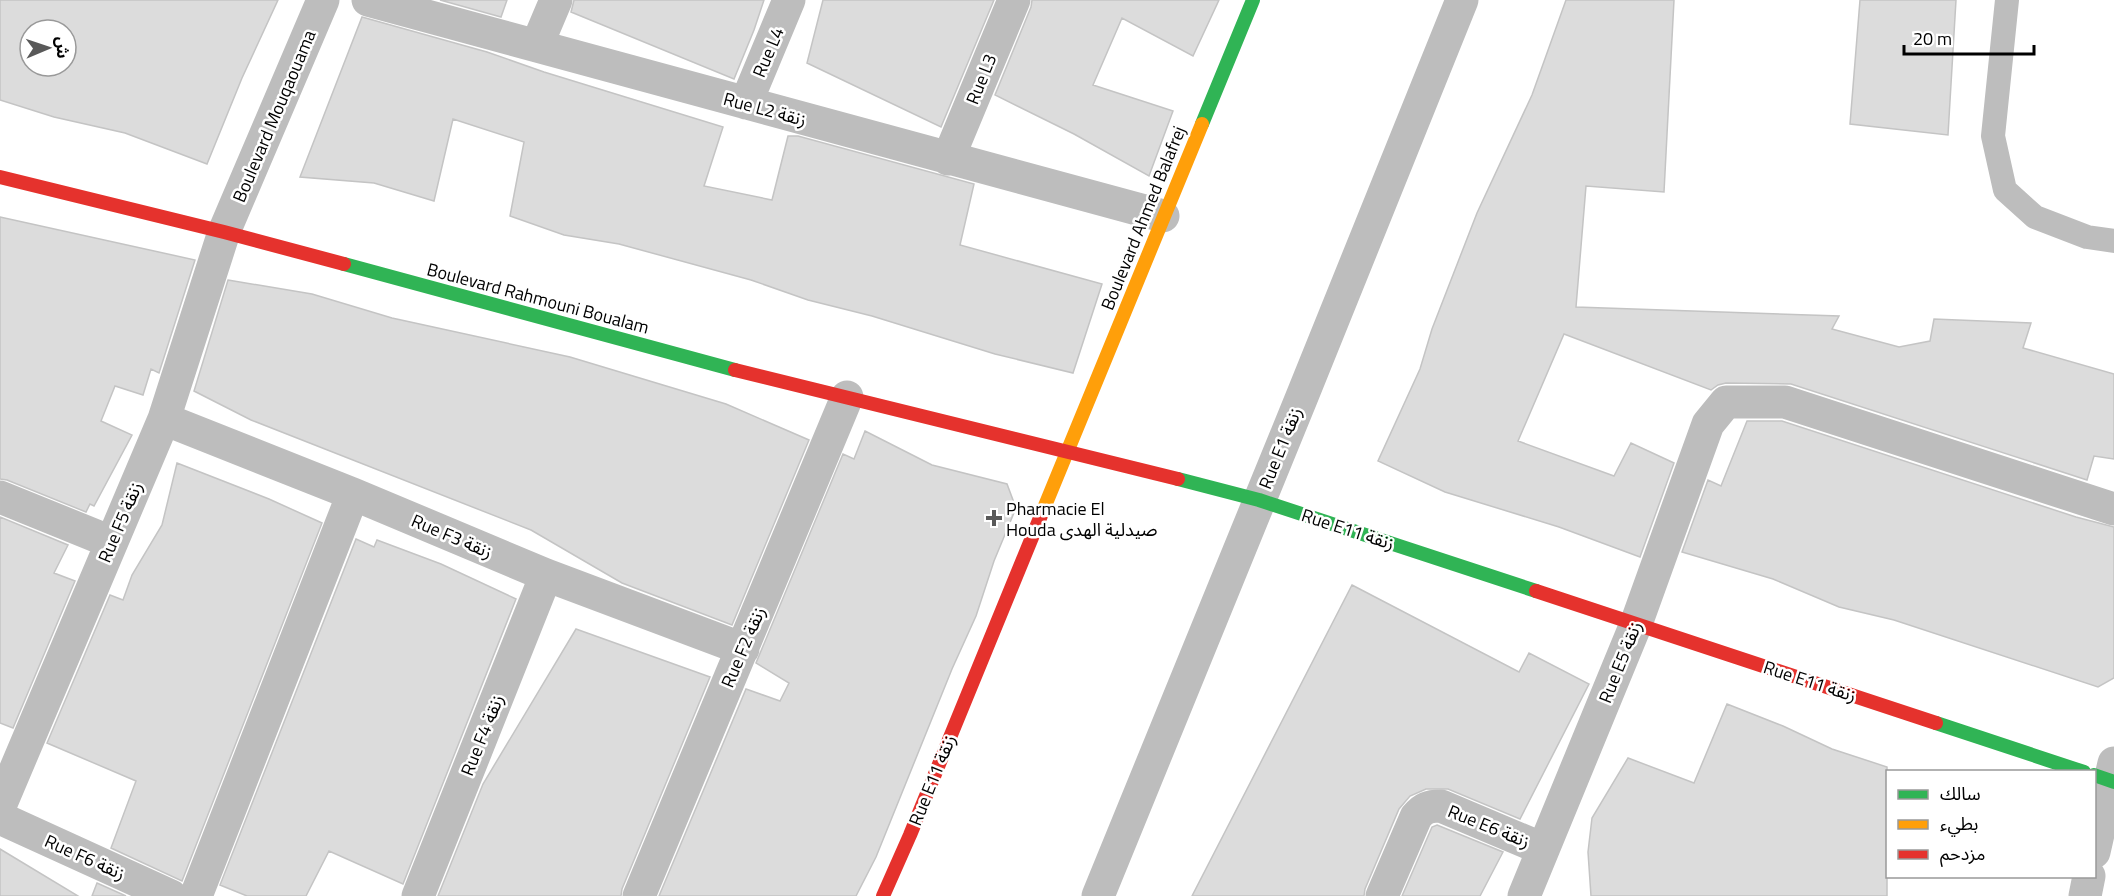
<svg xmlns="http://www.w3.org/2000/svg" width="2114" height="896" font-family="'Titillium Web','Noto Sans Arabic',sans-serif">
<rect width="100%" height="100%" fill="#fff"/>
<!-- building -->
<path fill="#dcdcdc" stroke="#c4c4c4" stroke-width="1.5" fill-rule="evenodd" d="M0 0H278L242 78 207 164 125 133 54 117 0 100ZM30 30H66V66H30Z
M440 0H507L501 17Z
M574 0H764L754 30 734 79 571 12Z
M823 0H994L941 127 807 63Z
M1032 0H1219L1193 56 1122 18 1093 85 1173 111 1149 176 1074 134 995 95 1031 7Z
M1566 0H1674L1664 192 1586 186 1576 307 1839 316 1832 329 1899 347 1930 341 1934 319 2031 323 2023 348 2114 374V459L2094 456 2087 480 1791 384 1726 383 1718 385 1711 390 1564 334 1518 441 1614 476 1631 443 1674 463 1640 557 1559 527 1445 492 1378 461 1420 369 1432 329 1477 213 1532 95Z
M1860 0H1956L1948 135 1850 124Z
M362 17 487 52 544 72 723 127 704 186 772 200 788 136H798L974 184 960 245 1102 284 1073 373 995 354 872 316 808 300 751 280 619 244 564 235 510 216 524 142 453 119 434 201 374 183 300 177Z
M0 217 195 260 159 373 151 369 143 395 115 386 101 421 132 435 94 506 90 504 86 512 7 480 0 479Z
M228 280 312 294 392 318 570 357 726 404 809 440 732 625 622 583 531 530 251 420 194 391Z
M1747 421H1782L2076 517 2114 527V678L2098 687 1894 620 1839 607 1773 579 1682 552 1708 480 1721 486Z
M865 431 932 465 1007 484 1016 508 994 561 976 616 952 669 876 857 856 896H659L746 689 780 701 789 683 756 663 843 454 854 459Z
M177 463 269 499 322 523 182 881 111 848 136 781 47 743 110 595 123 600 132 575 162 525Z
M0 517 68 545 54 573 75 581 13 728 0 723Z
M356 539 374 547 377 540 441 564 516 599 403 884 329 851 306 896H247L220 885Z
M1352 585 1519 672 1529 653 1589 684 1520 819 1448 789H1426L1410 796 1399 809 1365 889 1364 896H1192Z
M576 629 710 677 622 889 621 896H438L483 784Z
M1727 704 1783 726 1832 749 1887 767V896H1591L1588 852 1592 818 1628 758 1694 783Z
M1437 825 1503 852 1480 896H1402L1432 827Z
M0 849 78 896H0Z
M97 883 126 896H92Z"/>
<g fill="none" stroke-linecap="round" stroke-linejoin="round">
<!-- lane -->
<path stroke="#bdbdbd" stroke-width="24" d="M2007 0 1993 136 2005 190 2035 217 2087 237 2114 241"/>
<!-- street -->
<path stroke="#bdbdbd" stroke-width="33" d="M368 0 1163 216
M537 45 556 0
M746 103 789 0
M948 159 1014 0
M164 419 353 494 546 575 743 649
M0 497 111 542
M0 806 164 419 224 232 323 0
M0 818 171 896
M2094 852 2114 763
M196 896 353 494
M418 896 546 575
M639 896 847 397
M1098 896C1222 598 1341 299 1462 0
M1382 896 1416 817C1423 808 1429 806 1441 806L1543 849
M1524 896 1636 624 1708 424 1726 402H1785L2114 509
M2085 896 2089 876"/>
<!-- fast -->
<path stroke="#30b455" stroke-width="14" d="M1202 124 1253 0
M344 264 735 370
M1178 479 1259 500 1536 591
M1936 723 2084 772
M2094 775 2114 782"/>
<!-- slow -->
<path stroke="#ff9f0a" stroke-width="14" d="M1042 513 1202 124"/>
<!-- jam -->
<path stroke="#e5322d" stroke-width="14" d="M0 177 224 232 344 264
M735 370 1178 479
M1536 591 1936 723
M883 896 910 835 1042 513"/>
</g>
<!-- markers -->
<path fill="#595959" stroke="#fff" stroke-width="2" d="M991 509h6v6h6v6h-6v6h-6v-6h-6v-6h6z"/>
<g text-anchor="middle" dominant-baseline="central" stroke-width="5" stroke-linejoin="round" paint-order="stroke">
<!-- street labels -->
<g font-size="18" fill="#000" stroke="#fff">
<text transform="translate(768 52) rotate(-67)">Rue L4</text>
<text transform="translate(981 79) rotate(-68)">Rue L3</text>
<text transform="translate(765 109) rotate(15)">Rue L2 زنقة</text>
<text transform="translate(274 116) rotate(-67)">Boulevard Mouqaouama</text>
<text transform="translate(1143 218) rotate(-68)">Boulevard Ahmed Balafrej</text>
<text transform="translate(538 298) rotate(15)">Boulevard Rahmouni Boualam</text>
<text transform="translate(1280 448) rotate(-68)">Rue E1 زنقة</text>
<text transform="translate(120 522) rotate(-67)">Rue F5 زنقة</text>
<text transform="translate(1348 529) rotate(18)">Rue E11 زنقة</text>
<text transform="translate(452 536) rotate(23)">Rue F3 زنقة</text>
<text transform="translate(743 647) rotate(-67)">Rue F2 زنقة</text>
<text transform="translate(1620 662) rotate(-68)">Rue E5 زنقة</text>
<text transform="translate(1810 681) rotate(18)">Rue E11 زنقة</text>
<text transform="translate(482 735) rotate(-68)">Rue F4 زنقة</text>
<text transform="translate(932 780) rotate(-68)">Rue E11 زنقة</text>
<text transform="translate(1489 826) rotate(22)">Rue E6 زنقة</text>
<text transform="translate(85 857) rotate(24)">Rue F6 زنقة</text>
</g>
<!-- poi labels -->
<g font-size="18" fill="#000" stroke="#fff" text-anchor="start">
<text x="1006" y="508">Pharmacie El<tspan x="1006" dy="21">Houda صيدلية الهدى</tspan></text>
</g>
</g>
<!-- legend -->
<rect x="1886" y="770" width="210" height="108" fill="#ffffff" stroke="#999999" stroke-width="1.5"/>
<rect x="1898" y="790" width="30" height="9" fill="#30b455" stroke="#999999" stroke-width="1.5"/>
<text x="1940" y="800" font-size="18" fill="#000000">سالك</text>
<rect x="1898" y="820" width="30" height="9" fill="#ff9f0a" stroke="#999999" stroke-width="1.5"/>
<text x="1940" y="830" font-size="18" fill="#000000">بطيء</text>
<rect x="1898" y="850" width="30" height="9" fill="#e5322d" stroke="#999999" stroke-width="1.5"/>
<text x="1940" y="860" font-size="18" fill="#000000">مزدحم</text>
<!-- north arrow -->
<g transform="translate(48 48) rotate(88)"><circle r="28" fill="#ffffff" stroke="#999999" stroke-width="1.5"/>
<path d="M0-4.5L10 22L0 15L-10 22Z" fill="#595959"/>
<text y="-9" font-size="16" font-weight="bold" text-anchor="middle" fill="#000000">ش</text>
</g>
<!-- scale -->
<path d="M1904 45v9h130v-9" fill="none" stroke="#000000" stroke-width="3"/>
<text x="1913" y="45" font-size="18" fill="#000000" stroke="#ffffff" stroke-width="4.5" paint-order="stroke">20 m</text>
</svg>
